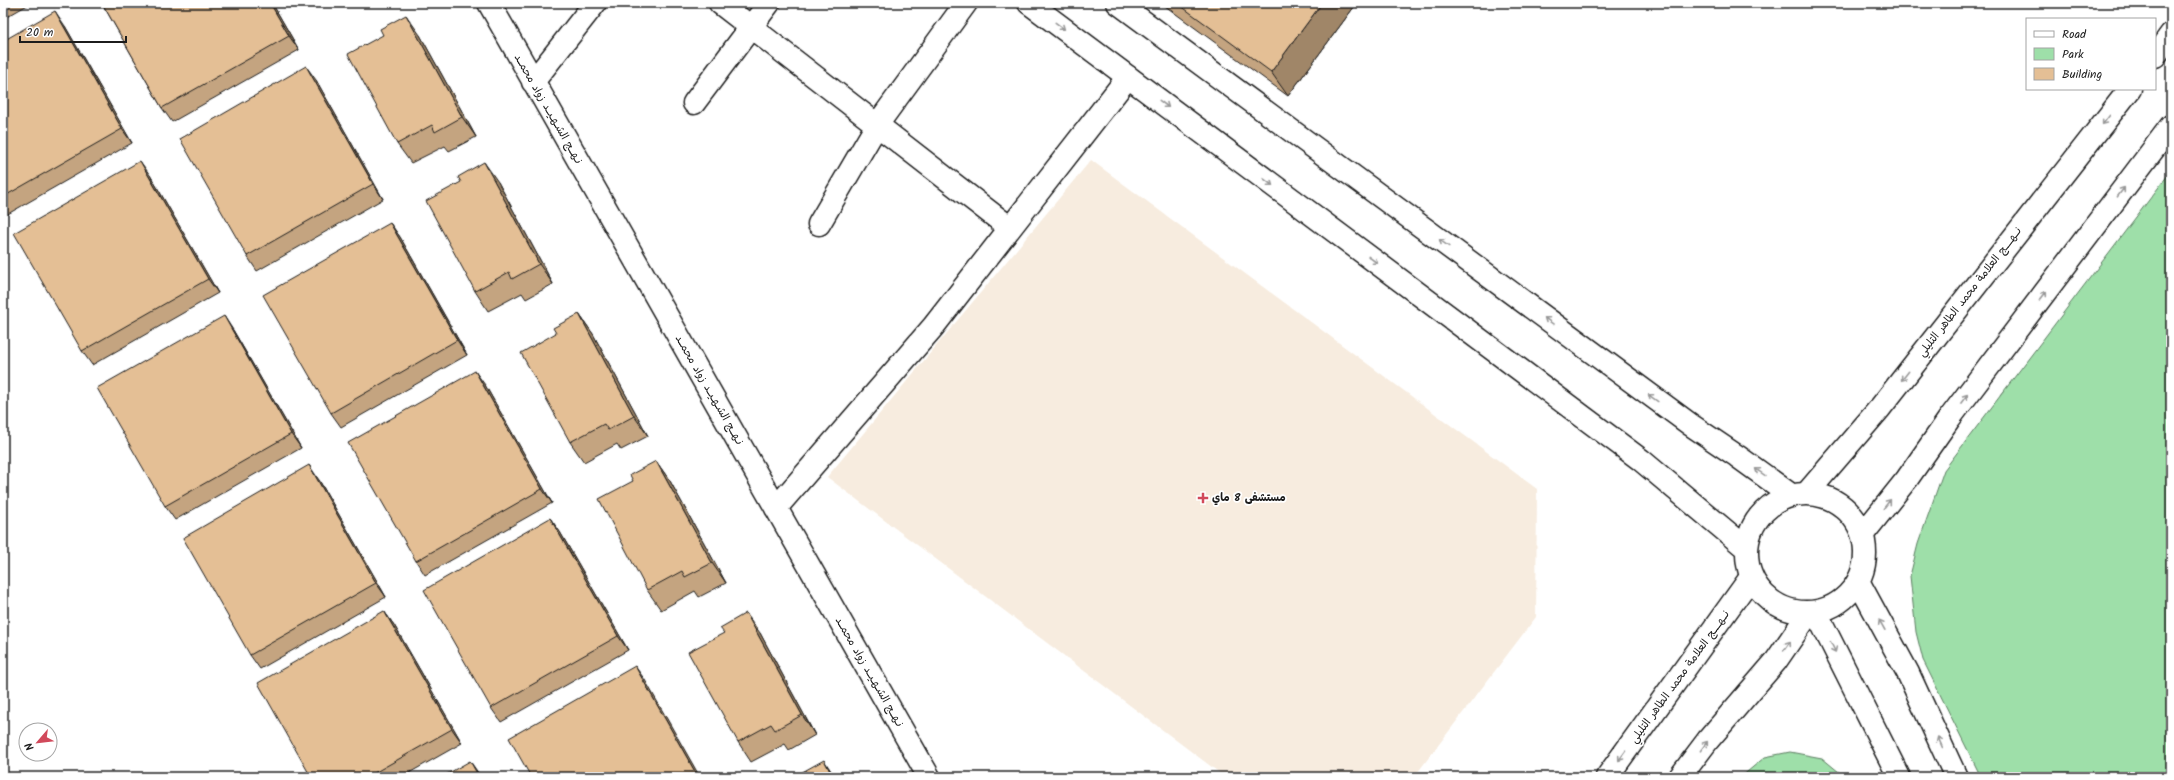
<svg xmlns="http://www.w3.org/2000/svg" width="2174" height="780" font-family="Kalam,'Playpen Sans Arabic',sans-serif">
<rect width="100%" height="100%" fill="#fff"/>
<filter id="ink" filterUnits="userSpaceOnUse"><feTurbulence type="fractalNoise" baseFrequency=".025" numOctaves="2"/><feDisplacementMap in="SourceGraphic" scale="8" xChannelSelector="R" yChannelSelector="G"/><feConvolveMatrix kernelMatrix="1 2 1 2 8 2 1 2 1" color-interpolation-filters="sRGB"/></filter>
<g filter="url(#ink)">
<!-- built -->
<path fill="#f7ecdf" d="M1091 160 1537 489 1536 617 1414 777H1225L827 477Z"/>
<!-- green -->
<path fill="#9edfa9" stroke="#5d7e62" d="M2171 171V777H1981L1923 660 1916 632 1910 576 1918 544 1944 470Z
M1790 752 1822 758 1845 777H1741L1765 757Z"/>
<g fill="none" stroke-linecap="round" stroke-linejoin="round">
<!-- minor casing -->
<g stroke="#1c1c1c" stroke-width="25">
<path id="minor" d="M489 3 929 777
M720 3 1010 228
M533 82 595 3
M694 103 769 3
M819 224 877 125 966 3
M776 508 933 327 1128 77"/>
</g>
<!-- tertiary casing -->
<g stroke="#1c1c1c" stroke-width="25">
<path id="tertiary" d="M2155 56 2171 34
M1807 493 1880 408 2130 89
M1863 534 1907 479 1949 419 2171 126
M1607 777 1751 577
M1680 777 1708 740 1776 661 1809 613"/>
</g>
<!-- secondary casing -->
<g stroke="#1c1c1c" stroke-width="25">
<path id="secondary" d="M1029 3 1641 460 1746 548
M1118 3 1691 425 1737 456 1791 495
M1747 553a59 59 0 1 1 118 0a59 59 0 1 1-118 0Z
M1858 581 1908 673 1956 777
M1816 612 1899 777"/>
</g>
<!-- minor -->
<use href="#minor" stroke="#fff" stroke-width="22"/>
<!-- tertiary -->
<use href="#tertiary" stroke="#fff" stroke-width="22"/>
<!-- secondary -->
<use href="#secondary" stroke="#fff" stroke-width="22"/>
</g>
<!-- wall -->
<path fill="#c4a480" stroke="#1c1c1c" d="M3 3H31L3 19Z
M102 3H272L299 50 172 122 162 108Z
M1161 3H1357L1288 96Z
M65 26 132 143 6 215 3 211V41Z
M420 35 476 137 449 151 445 146 411 163 397 144Z
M316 80 383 199 257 271 247 256Z
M150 175 218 293 92 365 82 351Z
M498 182 553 284 526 299 522 293 488 311 475 291Z
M390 223 400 237 467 355 341 427 331 413Z
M579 314 593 334 648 436 621 450 617 444 584 462 570 442 556 333Z
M233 330 301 448 175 520 165 506Z
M485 385 552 503 425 575 416 561Z
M656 461 670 481 726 583 699 597 695 591 661 610 647 590 633 481Z
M319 480 386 597 260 669 250 655Z
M550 518 560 532 628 650 501 722 491 708Z
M384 611 394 625 462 743 402 777H311Z
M760 633 815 735 789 750 785 744 751 762 738 742Z"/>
<!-- shaded-wall -->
<path fill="#a08668" stroke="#1c1c1c" d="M270 3H272L299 50 289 36Z
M1322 3H1357L1288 96 1271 72Z
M55 11 65 26 132 143 122 129Z
M406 15 420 35 476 137 462 117Z
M306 66 316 80 383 199 373 184Z
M140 161 150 175 218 293 208 279Z
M484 162 498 182 553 284 539 264Z
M390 223 400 237 467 355 457 340Z
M579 314 593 334 648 436 634 416Z
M224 316 233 330 301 448 291 434Z
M475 371 485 385 552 503 542 489Z
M656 461 670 481 726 583 712 563Z
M309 465 319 480 386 597 376 583Z
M550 518 560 532 628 650 618 636Z
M384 611 394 625 462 743 452 729Z
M746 613 760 633 815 735 802 715Z
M635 666 645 680 700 777H698Z
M824 760 835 777H833Z
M470 761 481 777H479Z"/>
<!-- building -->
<path fill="#e4bf95" stroke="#1c1c1c" d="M102 3H270L289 36 162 108Z
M1177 3H1322L1271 72Z
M55 11 122 129 3 197V41Z
M406 15 462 117 435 132 432 125 397 144 348 54 383 35 380 29Z
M306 66 373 184 247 256 180 139Z
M140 161 208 279 82 351 14 233Z
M484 162 539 264 512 279 509 272 475 291 426 201 461 182 458 177Z
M390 223 457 340 331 413 263 295Z
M579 314 634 416 608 430 604 424 570 442 521 353 556 333 553 328Z
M224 316 291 434 165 506 97 388Z
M475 371 542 489 416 561 348 443Z
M656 461 712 563 685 577 682 571 647 590 599 499 633 481 630 475Z
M309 465 376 583 250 655 183 538Z
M550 518 618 636 491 708 424 590Z
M384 611 452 729 367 777H311L258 683Z
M746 613 802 715 775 730 771 724 738 742 688 652 724 633 720 628Z
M635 666 698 777H531L509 738Z
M824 760 833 777H799L797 775Z
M470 761 479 777H442Z"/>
<!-- one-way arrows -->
<defs><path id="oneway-shaft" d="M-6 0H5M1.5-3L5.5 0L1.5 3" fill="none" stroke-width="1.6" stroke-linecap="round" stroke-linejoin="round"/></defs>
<g stroke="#999">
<use href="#oneway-shaft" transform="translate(1060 26) rotate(37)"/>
<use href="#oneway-shaft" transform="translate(1164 104) rotate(37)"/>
<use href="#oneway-shaft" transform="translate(2106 120) rotate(128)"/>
<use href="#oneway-shaft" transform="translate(1268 182) rotate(37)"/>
<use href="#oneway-shaft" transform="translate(2121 192) rotate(-53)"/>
<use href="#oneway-shaft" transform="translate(1444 243) rotate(-144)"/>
<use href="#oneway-shaft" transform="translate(1373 260) rotate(37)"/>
<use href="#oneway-shaft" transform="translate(2043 296) rotate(-53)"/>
<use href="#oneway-shaft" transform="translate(1549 321) rotate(-144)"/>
<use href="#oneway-shaft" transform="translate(1905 376) rotate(128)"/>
<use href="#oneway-shaft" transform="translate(1653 398) rotate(-144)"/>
<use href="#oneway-shaft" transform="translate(1964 399) rotate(-53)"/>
<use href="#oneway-shaft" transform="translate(1760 472) rotate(-145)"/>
<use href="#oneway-shaft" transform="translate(1887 504) rotate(-52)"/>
<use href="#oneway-shaft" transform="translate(1882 625) rotate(-119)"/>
<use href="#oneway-shaft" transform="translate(1787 646) rotate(-55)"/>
<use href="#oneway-shaft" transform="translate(1833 647) rotate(64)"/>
<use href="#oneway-shaft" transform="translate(1940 742) rotate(-114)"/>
<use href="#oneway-shaft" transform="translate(1704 746) rotate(-53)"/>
<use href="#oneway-shaft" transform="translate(1622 756) rotate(126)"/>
</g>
</g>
<!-- markers -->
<path fill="#d1495b" stroke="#fff" stroke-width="1.5" d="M1201 492h4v4h4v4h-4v4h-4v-4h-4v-4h4z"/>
<g text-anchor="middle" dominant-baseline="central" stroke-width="3.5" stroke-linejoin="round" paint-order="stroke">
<!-- street labels -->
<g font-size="11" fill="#1c1c1c" stroke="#fff">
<text transform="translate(548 109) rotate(60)">نـهــج الشـهـيــد زواد محمــد</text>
<text transform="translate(1970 292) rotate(-52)">نــهــــج العلامة محمد الطاهر التليلي</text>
<text transform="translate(709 390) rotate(60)">نـهــج الشـهـيــد زواد محمــد</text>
<text transform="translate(869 672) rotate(60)">نـهــج الشـهـيــد زواد محمــد</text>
<text transform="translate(1680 677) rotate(-54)">نــهــــج العلامة محمد الطاهر التليلي</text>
</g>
<!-- poi labels -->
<g font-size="11" font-weight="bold" fill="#1c1c1c" stroke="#fff" text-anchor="start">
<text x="1212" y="498">مستشفى 8 ماي</text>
</g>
</g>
<!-- margin -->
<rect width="2174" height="780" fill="none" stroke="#fff" stroke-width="16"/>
<rect x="8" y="8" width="2158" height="764" fill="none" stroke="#1c1c1c" stroke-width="1.5" filter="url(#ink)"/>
<!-- legend -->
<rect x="2026" y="18" width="130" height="72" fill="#ffffff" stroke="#a4a4a4"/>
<rect x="2034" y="31" width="20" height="6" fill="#ffffff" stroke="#a4a4a4"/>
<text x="2062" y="38" font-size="12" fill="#1c1c1c">Road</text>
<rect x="2034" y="48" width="20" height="12" fill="#9edfa9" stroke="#a4a4a4"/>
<text x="2062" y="58" font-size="12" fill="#1c1c1c">Park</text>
<rect x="2034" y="68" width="20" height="12" fill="#e4bf95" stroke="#a4a4a4"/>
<text x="2062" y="78" font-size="12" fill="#1c1c1c">Building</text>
<!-- north arrow -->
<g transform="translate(38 742) rotate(242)"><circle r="19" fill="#ffffff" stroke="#a4a4a4"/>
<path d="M0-3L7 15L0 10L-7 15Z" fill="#d1495b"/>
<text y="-6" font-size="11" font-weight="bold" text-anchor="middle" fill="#1c1c1c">N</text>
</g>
<!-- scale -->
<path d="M20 36v6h106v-6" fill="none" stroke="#1c1c1c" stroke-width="2"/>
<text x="26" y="36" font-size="12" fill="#1c1c1c" stroke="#ffffff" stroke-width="3" paint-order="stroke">20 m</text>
</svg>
